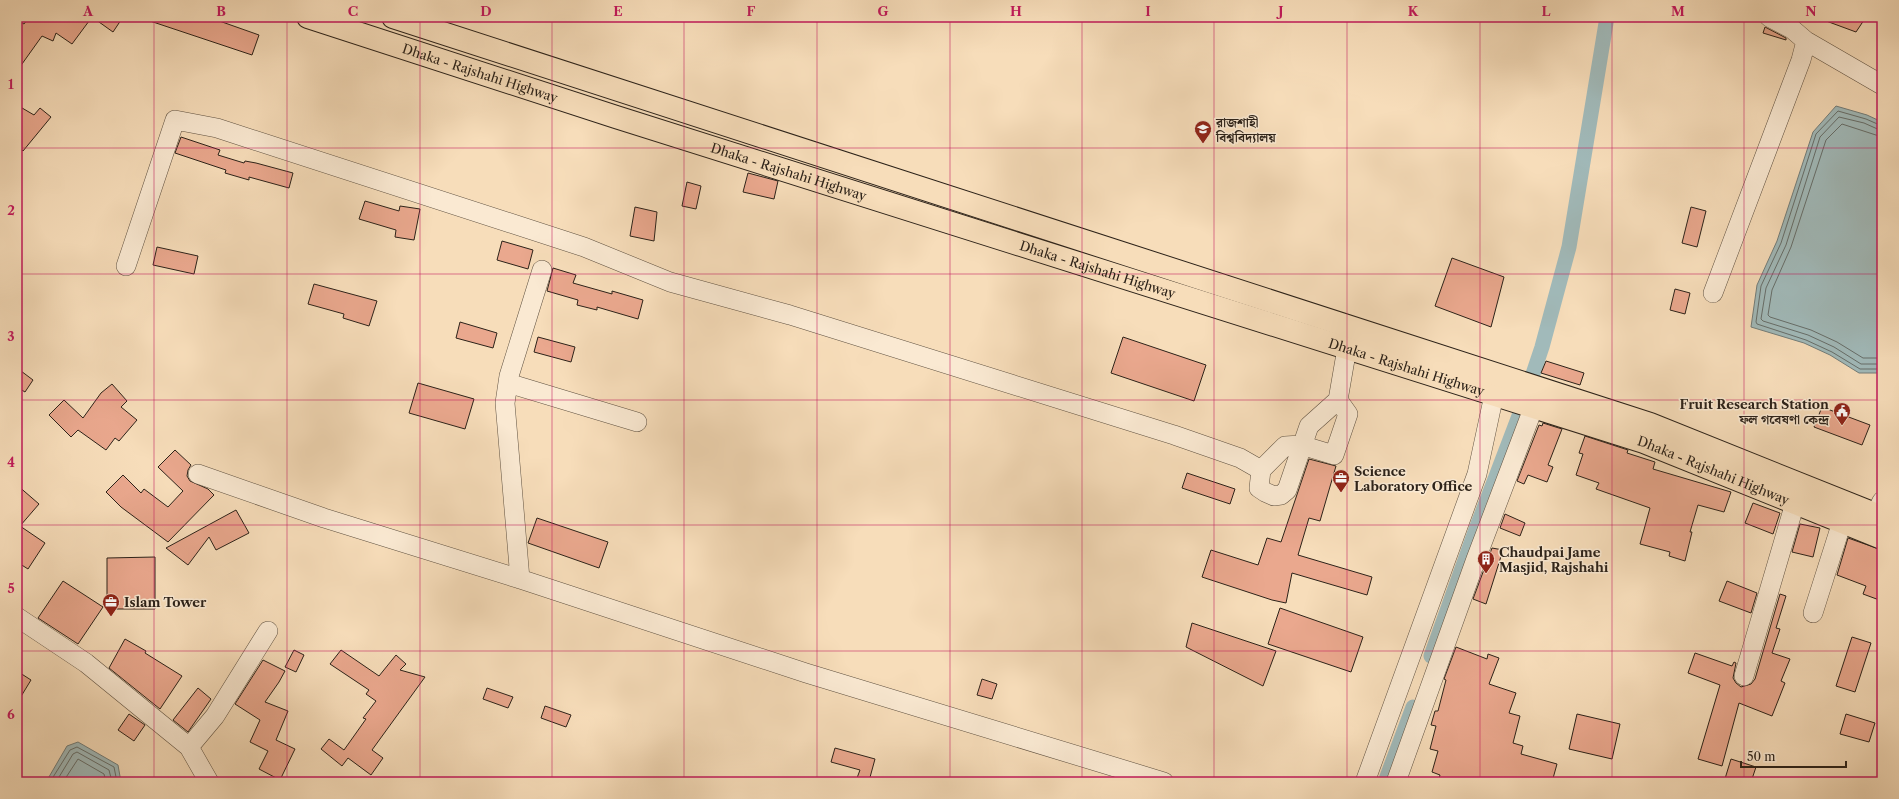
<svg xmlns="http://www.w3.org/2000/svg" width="1899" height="799" font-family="'Libre Caslon Text','Noto Serif Bengali',serif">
<rect width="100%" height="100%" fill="#f7ddba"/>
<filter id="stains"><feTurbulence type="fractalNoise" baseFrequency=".005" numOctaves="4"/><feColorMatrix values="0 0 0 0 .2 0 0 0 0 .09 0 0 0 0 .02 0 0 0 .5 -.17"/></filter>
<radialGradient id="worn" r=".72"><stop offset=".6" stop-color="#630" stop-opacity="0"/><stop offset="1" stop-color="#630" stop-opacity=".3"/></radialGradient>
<!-- water -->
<path fill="#a1baba" stroke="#727d7a" d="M1836 106 1867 115 1882 122V373H1859L1830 355 1804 343 1751 327 1757 285 1777 241 1813 132Z
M78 742 118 765 121 782H46L67 746Z"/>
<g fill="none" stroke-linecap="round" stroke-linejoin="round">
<!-- shore -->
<path stroke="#666e6a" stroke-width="1" d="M1882 126 1866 119 1838 111 1816 134 1781 243 1761 286 1756 322 1757 324 1806 340 1832 352 1860 369H1882
M1882 131 1864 123 1839 117 1820 137 1786 245 1766 288 1761 319 1763 321 1808 335 1834 347 1861 364H1882
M1882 137 1842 124 1826 140 1791 247 1772 290 1768 315 1770 317 1811 330 1837 342 1863 358H1882
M50 782 70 750 77 747 114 767 117 782
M56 782 73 754 77 752 109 770 112 782
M63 782 78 759 104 774 106 782"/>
<!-- canal -->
<path stroke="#a1baba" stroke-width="15" d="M1431 656 1476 529 1519 416 1542 347 1569 247 1607 17
M1385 782 1413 707"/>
</g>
<!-- building -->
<path fill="#eaa88e" stroke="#2c2219" d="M29 17H123L113 32 92 17 72 44 56 33 53 41 42 36 17 71V20L24 24Z
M144 17H208L259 35 252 55 144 19Z
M1818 17H1866L1856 32 1818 18Z
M1765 27 1786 38V40L1763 33Z
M17 105 34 115 40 108 51 117 23 151 17 146Z
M181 137 220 150 218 155 244 163 245 161 256 163 293 173 289 188 249 177V180L225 173 226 170 175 153Z
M748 173 778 181 774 199 743 192Z
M687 182 701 186 696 209 682 206Z
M365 201 399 211 400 206 420 209 414 240 395 237 396 230 359 219Z
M635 207 657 212 654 241 630 236Z
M1691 207 1706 211 1697 247 1682 243Z
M502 241 533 250 528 269 497 260Z
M157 247 198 256 194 274 153 265Z
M1452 258 1504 277 1491 327 1435 306Z
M553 268 576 275 573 283 612 294V291L643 300 638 319 597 307V310L577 305 578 300 547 291Z
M314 284 377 301 369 326 343 318 344 314 308 304Z
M1675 289 1690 293 1685 314 1670 310Z
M460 322 497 333 493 348 456 338Z
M538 337 575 347 571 362 534 352Z
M1123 337 1206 365 1194 401 1111 373Z
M1546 361 1584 373 1580 385 1541 373Z
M17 368 33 380 25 392 17 387Z
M418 383 474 399 465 429 409 413Z
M112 384 127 401 121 407 137 420 119 441 115 438 106 450 78 430 71 437 49 415 64 400 83 418 101 393Z
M1822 407 1870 425 1862 445 1814 427Z
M1543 423 1562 429 1548 465 1553 467 1547 482 1528 475 1524 484 1517 481 1539 425 1542 426Z
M1585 436 1628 450 1627 453 1655 462 1653 469 1731 492 1724 512 1698 505 1690 532H1692L1685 561 1669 556 1670 552 1640 544 1650 508 1596 489 1599 483 1576 475 1583 454 1579 453Z
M175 450 191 465 188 470 187 476 190 481 208 489 214 495 168 542 121 507 106 492 123 475 141 493 144 489 168 507 183 491 158 467Z
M1309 459 1336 466 1320 521 1309 518 1298 555 1372 577 1367 595 1292 573 1286 603 1272 600 1202 577 1211 550 1258 565 1267 538 1281 542Z
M1187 473 1235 489 1230 504 1182 488Z
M17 485 39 504 20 526 45 543 28 569 17 562Z
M1753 503 1780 513 1773 534 1745 523Z
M236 510 249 533 216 550 209 537 188 565 166 548Z
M1505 514 1525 523 1520 536 1500 528Z
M537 518 608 542 599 568 528 543Z
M1800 524 1820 528 1813 557 1792 552Z
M1848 538 1882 550V601L1863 594 1866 586 1837 575Z
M1492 548 1503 550 1486 604 1473 599Z
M155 557V609H107V558Z
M63 581 103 607 78 644 38 618Z
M1727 581 1757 593 1751 613 1719 601Z
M1780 594 1786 596 1776 628 1780 629 1772 653 1790 659 1781 681 1785 683 1772 716 1739 703 1722 766 1698 759 1720 685 1688 673 1695 653 1732 666 1734 662 1736 663 1733 678 1736 683 1741 687 1751 684 1755 679Z
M1280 608 1363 637 1351 672 1268 644Z
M1192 623 1276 651 1263 686 1186 647Z
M1852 637 1871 643 1855 692 1836 686Z
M125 639 146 651 145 653 182 676 160 709 109 668Z
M1456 647 1487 659 1488 654 1499 658 1489 684 1516 693 1509 713 1520 716 1513 743 1523 746 1521 754 1557 764 1552 782H1438L1440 775 1432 772 1438 751 1430 749 1436 726 1431 725 1435 711H1438L1446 680 1444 679Z
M294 650 304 655 296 672 285 667Z
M341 650 379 676 396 655 406 664 400 670 425 677 372 750 383 758 371 775 348 758 342 766 321 749 329 739 344 750 366 719 363 718 376 701 366 694 369 690 330 664Z
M263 660 285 671 279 682 265 702 288 711 276 740 295 749 280 780 259 769 268 751 250 742 260 720 235 704Z
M17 671 31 680 17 703Z
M982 679 997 684 992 699 977 695Z
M198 688 211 699 188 732 173 720Z
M487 688 513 697 508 708 483 699Z
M545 706 571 715 566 727 541 718Z
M129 714 145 725 134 741 118 730Z
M1577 714 1620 724 1612 759 1569 749Z
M1846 714 1875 723 1869 742 1840 734Z
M835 748 875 759 869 781 857 778 860 770 831 762Z
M1731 759 1756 767 1751 782H1724Z"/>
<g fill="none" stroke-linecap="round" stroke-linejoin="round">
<!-- minor casing -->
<g stroke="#5f5141" stroke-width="20">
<path id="minor" d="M1769 17 1792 29 1806 41
M126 266 175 120 217 128 584 247 670 282 790 315 1174 435 1240 458 1261 470
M1713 293 1801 60 1806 41 1882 85
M508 383 637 422
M1338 400 1348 414 1334 455 1301 445 1285 446 1261 470 1259 488 1265 492 1274 496 1281 495 1287 490 1309 426 1338 400 1347 348
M198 474 324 518 520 579 806 673 1164 782
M1875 515 1882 501
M520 579 505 403 509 376 542 270
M1813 613 1842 522
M17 617 86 663 189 747 215 716 268 631
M1744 676 1795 503
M189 747 209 782
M1365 782 1477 474 1497 381
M1396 782 1476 559 1539 393"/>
</g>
<!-- highway casing -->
<g stroke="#2c2219" stroke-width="24">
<g id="highway">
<path id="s1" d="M308 17 616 117 1644 442 1882 538"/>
<path d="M393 17 1650 424 1882 517"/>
</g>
</g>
<!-- minor -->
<use href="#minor" stroke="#fae9d2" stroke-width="19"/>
<!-- highway -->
<use href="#highway" stroke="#f7ddba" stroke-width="22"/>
</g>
<!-- grid -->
<path fill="none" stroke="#c2185b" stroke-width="1" stroke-opacity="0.55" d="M154 17V782M287 17V782M420 17V782M552 17V782M684 17V782M817 17V782M950 17V782M1082 17V782M1214 17V782M1347 17V782M1480 17V782M1612 17V782M1744 17V782M17 148H1882M17 274H1882M17 400H1882M17 525H1882M17 651H1882"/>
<!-- icons -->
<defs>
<g id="university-pin" transform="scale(0.9)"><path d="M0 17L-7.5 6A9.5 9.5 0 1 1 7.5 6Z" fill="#8f2418" stroke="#fae9d2"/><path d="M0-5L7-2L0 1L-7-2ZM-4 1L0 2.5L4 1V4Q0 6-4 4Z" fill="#fff"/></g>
<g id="civic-pin" transform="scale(0.9)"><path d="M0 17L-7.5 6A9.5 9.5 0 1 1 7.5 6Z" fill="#8f2418" stroke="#fae9d2"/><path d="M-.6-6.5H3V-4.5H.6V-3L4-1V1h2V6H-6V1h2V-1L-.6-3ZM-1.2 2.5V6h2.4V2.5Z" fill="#fff"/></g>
<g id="office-pin" transform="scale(0.9)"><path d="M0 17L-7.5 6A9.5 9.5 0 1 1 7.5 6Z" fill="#8f2418" stroke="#fae9d2"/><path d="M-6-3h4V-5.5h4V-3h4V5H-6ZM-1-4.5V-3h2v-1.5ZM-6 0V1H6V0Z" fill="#fff"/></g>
<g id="building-pin" transform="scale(0.9)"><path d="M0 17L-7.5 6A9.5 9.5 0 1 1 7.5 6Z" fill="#8f2418" stroke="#fae9d2"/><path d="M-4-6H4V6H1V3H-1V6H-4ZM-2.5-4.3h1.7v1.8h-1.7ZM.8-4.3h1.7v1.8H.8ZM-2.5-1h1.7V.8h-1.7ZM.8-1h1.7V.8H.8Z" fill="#fff"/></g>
</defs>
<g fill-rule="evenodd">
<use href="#university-pin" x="1203" y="129"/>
<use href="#civic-pin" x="1842" y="411"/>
<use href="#office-pin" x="1341" y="478"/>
<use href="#building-pin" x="1486" y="559"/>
<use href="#office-pin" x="111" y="602"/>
</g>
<g text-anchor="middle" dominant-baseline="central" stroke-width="3" stroke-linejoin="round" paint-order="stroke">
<!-- street labels -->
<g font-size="13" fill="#2c2219" stroke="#fae9d2">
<text stroke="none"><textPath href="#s1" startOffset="181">Dhaka - Rajshahi Highway</textPath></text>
<text stroke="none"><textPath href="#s1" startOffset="505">Dhaka - Rajshahi Highway</textPath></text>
<text stroke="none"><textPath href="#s1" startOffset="829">Dhaka - Rajshahi Highway</textPath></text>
<text stroke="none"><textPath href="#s1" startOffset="1153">Dhaka - Rajshahi Highway</textPath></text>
<text stroke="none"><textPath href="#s1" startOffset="1477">Dhaka - Rajshahi Highway</textPath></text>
</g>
<!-- poi labels -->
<g font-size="13" font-weight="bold" fill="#2c2219" stroke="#fae9d2" text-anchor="start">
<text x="1216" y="122">রাজশাহী<tspan x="1216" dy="15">বিশ্ববিদ্যালয়</tspan></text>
<text x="1829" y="404" text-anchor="end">Fruit Research Station<tspan x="1829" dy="15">ফল গবেষণা কেন্দ্র</tspan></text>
<text x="1354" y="471">Science<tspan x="1354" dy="15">Laboratory Office</tspan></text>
<text x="1499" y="552">Chaudpai Jame<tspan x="1499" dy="15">Masjid, Rajshahi</tspan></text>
<text x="124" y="602">Islam Tower</text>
</g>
</g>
<!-- margin -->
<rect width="1899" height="799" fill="none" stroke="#f7ddba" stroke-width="44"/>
<!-- scale -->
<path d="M1741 761v6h105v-6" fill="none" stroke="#2c2219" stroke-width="2"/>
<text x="1747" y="761" font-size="12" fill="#2c2219" stroke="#fae9d2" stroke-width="3" paint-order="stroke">50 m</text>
<rect x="22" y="22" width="1855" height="755" fill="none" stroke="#c2185b" stroke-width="1.5"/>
<g font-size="13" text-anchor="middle" font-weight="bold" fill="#c2185b">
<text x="88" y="16">A</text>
<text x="221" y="16">B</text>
<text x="353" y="16">C</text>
<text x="486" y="16">D</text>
<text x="618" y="16">E</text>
<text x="751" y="16">F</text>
<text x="883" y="16">G</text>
<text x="1016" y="16">H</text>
<text x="1148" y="16">I</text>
<text x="1281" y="16">J</text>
<text x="1413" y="16">K</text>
<text x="1546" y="16">L</text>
<text x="1678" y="16">M</text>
<text x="1811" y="16">N</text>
<text x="11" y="89">1</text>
<text x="11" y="215">2</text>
<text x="11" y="341">3</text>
<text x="11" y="467">4</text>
<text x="11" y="593">5</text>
<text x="11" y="719">6</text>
</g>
<rect width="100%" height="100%" filter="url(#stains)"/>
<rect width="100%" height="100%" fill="url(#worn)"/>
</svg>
